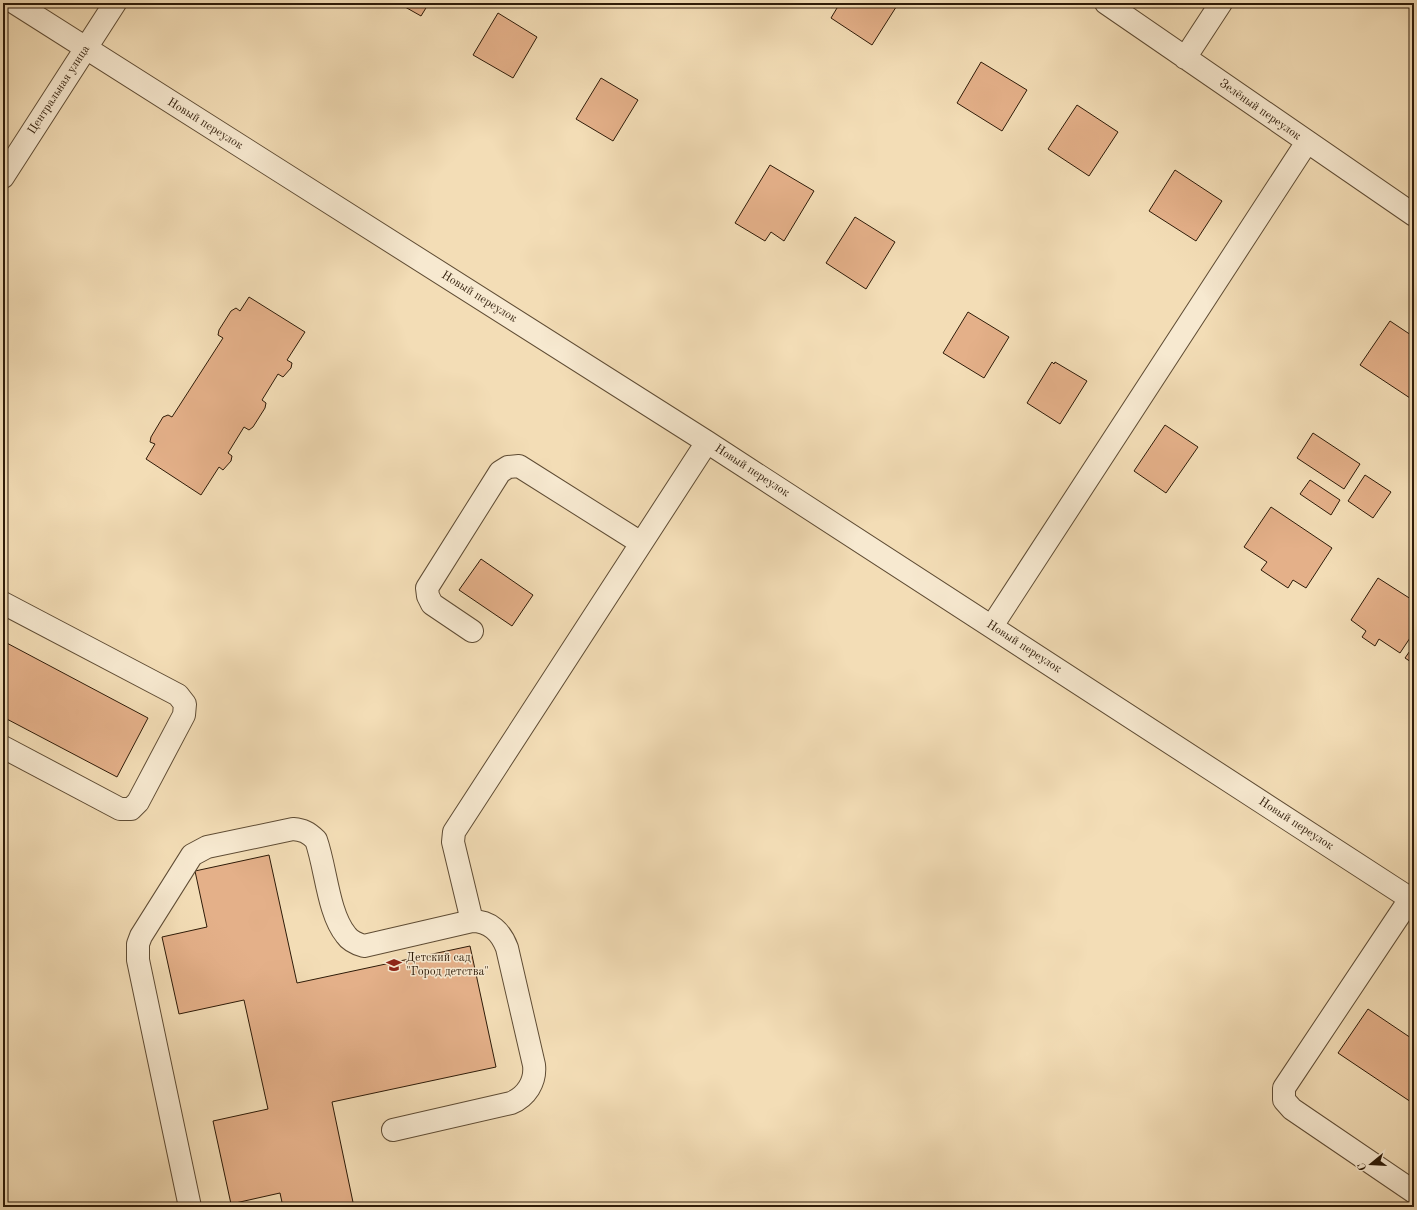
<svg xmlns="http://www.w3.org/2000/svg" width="1417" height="1210" font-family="'Old Standard TT',serif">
<rect width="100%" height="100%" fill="#f3ddb6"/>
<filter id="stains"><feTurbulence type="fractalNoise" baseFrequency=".005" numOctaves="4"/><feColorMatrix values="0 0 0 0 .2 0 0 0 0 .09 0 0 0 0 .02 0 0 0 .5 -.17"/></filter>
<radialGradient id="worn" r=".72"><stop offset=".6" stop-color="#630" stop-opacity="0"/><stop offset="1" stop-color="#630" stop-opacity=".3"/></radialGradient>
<!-- building -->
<path fill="#e4b089" stroke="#2e1b08" d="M398 3H429L421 16Z
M840 3H896L898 4 872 45 831 18Z
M498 13 537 37 513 78 473 55Z
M981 62 1027 90 1002 131 957 103Z
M601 78 638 100 613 141 576 119Z
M1077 105 1118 132 1089 176 1048 149Z
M770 165 814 191 784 241 771 232 765 241 735 223Z
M1175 170 1222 201 1196 241 1149 211Z
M855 217 895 242 866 289 826 263Z
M249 297 305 332 287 360 292 363 291 368 283 377 278 374 262 400 266 403 265 408 253 427 249 430 244 427 228 453 232 456 231 461 223 470 219 467 201 495 146 459 155 444 150 442 151 437 163 417 168 415 172 417 223 338 218 335 219 330 231 311 236 308 240 311Z
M968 312 1009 337 984 378 943 353Z
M1390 321 1414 337 1413 400 1360 365Z
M1052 362 1054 364 1055 362 1087 381 1060 424 1027 403Z
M1165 425 1198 447 1166 493 1134 471Z
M1313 433 1360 464 1344 489 1297 458Z
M1365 475 1391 492 1373 518 1348 501Z
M1310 480 1340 500 1331 515 1300 494Z
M1271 507 1332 548 1306 588 1293 580 1288 588 1261 570 1267 562 1244 547Z
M481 559 533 595 512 626 459 590Z
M1378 578 1414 601V632L1400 653 1379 639 1375 646 1362 637 1366 631 1351 620Z
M3 641 148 718 117 777 3 717Z
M1414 645V664L1405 658Z
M269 855 297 983 470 946 496 1067 332 1102 354 1207H283L280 1193 231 1204 213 1121 268 1109 244 1000 179 1014 162 937 207 927 195 871Z
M1368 1009 1414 1040V1104L1338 1053Z"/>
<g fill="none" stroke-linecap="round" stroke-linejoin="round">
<!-- minor casing -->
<g stroke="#5f4c34" stroke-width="24">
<path id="minor" d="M15 3 707 442 1414 901
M1106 3 1414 215
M1185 58 1221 3
M3 177 115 3
M3 603 178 695 185 704 184 715 138 802 131 809H120L3 747
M992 626 1307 142
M472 631 432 604 428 596 427 588 500 472 508 467 519 466 641 543
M1410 899 1284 1088V1100L1292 1109 1414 1192
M393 1130 511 1103C526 1097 536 1082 534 1065L507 948C501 932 490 921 472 921L453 842 454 832 707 442
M190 1207 138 960V944L141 936 192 855 207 847 293 829C303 830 308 832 316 840 326 868 328 913 346 935 350 941 357 944 364 946L472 921"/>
</g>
<!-- minor -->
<use href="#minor" stroke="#f7e9d0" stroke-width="22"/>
</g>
<!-- icons -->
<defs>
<g id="school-bare" transform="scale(1.2)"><path d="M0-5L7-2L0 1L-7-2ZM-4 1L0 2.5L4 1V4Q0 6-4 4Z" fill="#8f2418" stroke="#f7e9d0" stroke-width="2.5" paint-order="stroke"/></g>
</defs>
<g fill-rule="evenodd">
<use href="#school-bare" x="394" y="965"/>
</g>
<g text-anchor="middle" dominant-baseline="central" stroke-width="3" stroke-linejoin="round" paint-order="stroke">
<!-- street labels -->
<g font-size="12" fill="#2e1b08" stroke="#f7e9d0">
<text transform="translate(59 90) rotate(-57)">Центральная улица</text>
<text transform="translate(1260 110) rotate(35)">Зелёный переулок</text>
<text transform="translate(205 124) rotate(32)">Новый переулок</text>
<text transform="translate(479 297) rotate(32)">Новый переулок</text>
<text transform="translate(752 471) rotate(33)">Новый переулок</text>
<text transform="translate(1024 647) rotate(33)">Новый переулок</text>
<text transform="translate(1296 824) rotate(33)">Новый переулок</text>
</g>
<!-- poi labels -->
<g font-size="12" fill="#2e1b08" stroke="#f7e9d0" text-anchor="start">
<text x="406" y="958">Детский сад<tspan x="406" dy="14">"Город детства"</tspan></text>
</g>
</g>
<!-- margin -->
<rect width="1417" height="1210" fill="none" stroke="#f3ddb6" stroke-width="16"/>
<rect x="4" y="4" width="1409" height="1202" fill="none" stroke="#2e1b08" stroke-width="2"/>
<rect x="8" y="8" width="1401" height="1194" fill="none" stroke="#2e1b08"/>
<!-- north arrow -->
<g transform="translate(1371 1164) rotate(252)" stroke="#f7e9d0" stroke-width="3" paint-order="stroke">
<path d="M0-3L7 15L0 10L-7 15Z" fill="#2e1b08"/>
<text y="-6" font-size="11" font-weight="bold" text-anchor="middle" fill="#2e1b08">С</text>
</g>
<rect width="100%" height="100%" filter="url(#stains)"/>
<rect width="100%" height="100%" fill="url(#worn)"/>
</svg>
